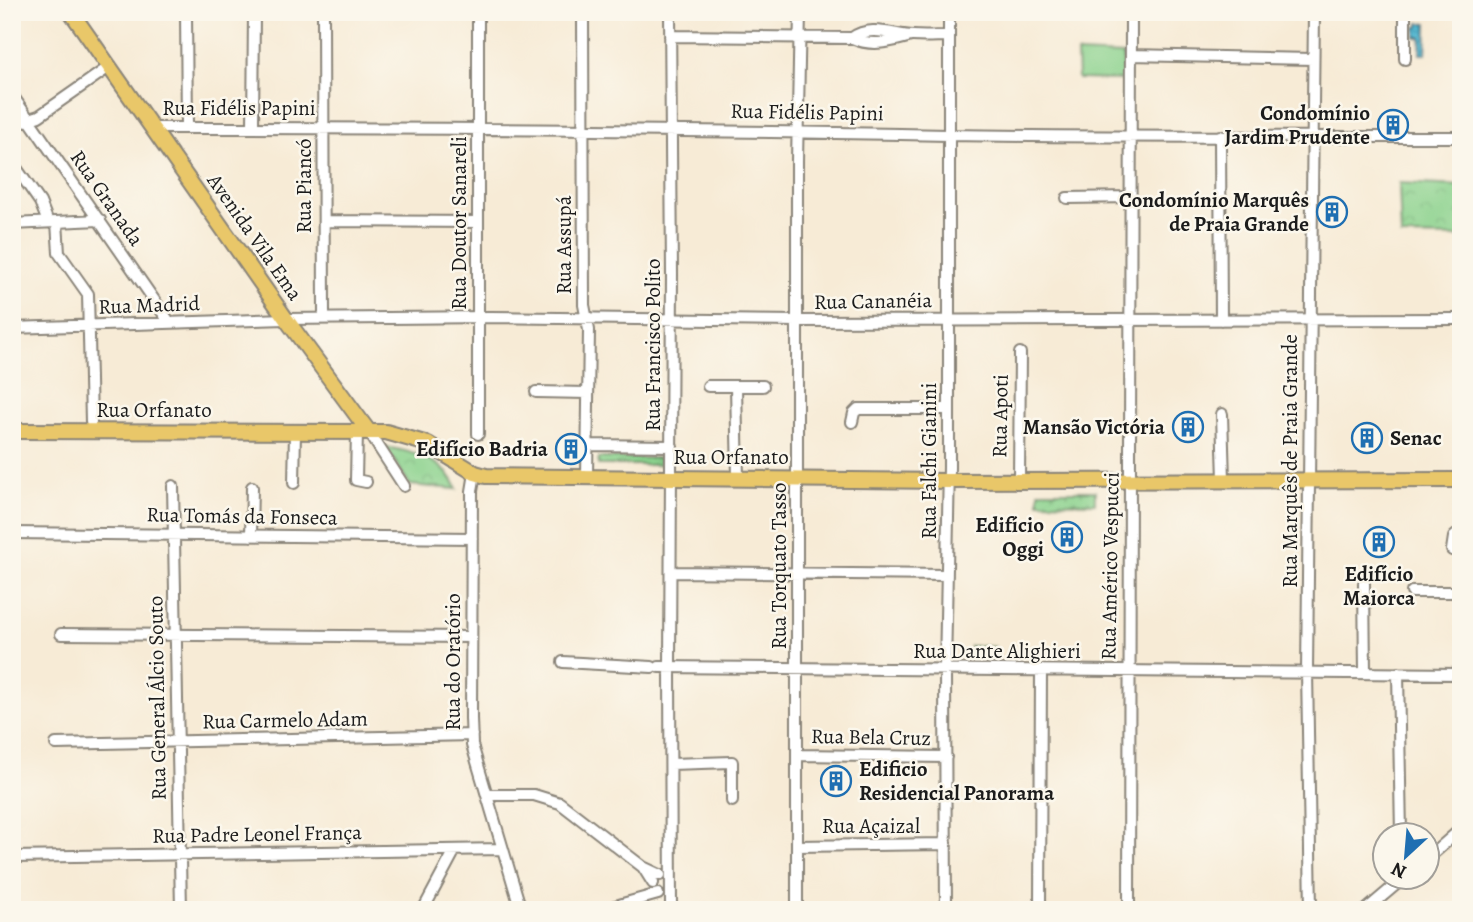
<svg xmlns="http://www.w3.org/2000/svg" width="1473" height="922" font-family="Alegreya,serif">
<defs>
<pattern id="park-crowns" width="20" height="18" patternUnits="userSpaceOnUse" patternTransform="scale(1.75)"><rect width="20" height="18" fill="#8bd28d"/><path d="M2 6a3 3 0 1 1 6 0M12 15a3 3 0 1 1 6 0" fill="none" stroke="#77b479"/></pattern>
<pattern id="garden-dots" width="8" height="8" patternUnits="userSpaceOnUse" patternTransform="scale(1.75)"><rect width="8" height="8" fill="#8bd28d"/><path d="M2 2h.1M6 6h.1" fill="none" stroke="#77b479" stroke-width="1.8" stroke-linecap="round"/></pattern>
<pattern id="water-rules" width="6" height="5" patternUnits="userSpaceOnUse" patternTransform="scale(1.75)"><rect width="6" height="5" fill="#54b9d3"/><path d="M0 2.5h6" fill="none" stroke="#499eb5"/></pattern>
</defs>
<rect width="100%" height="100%" fill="#fbf7ec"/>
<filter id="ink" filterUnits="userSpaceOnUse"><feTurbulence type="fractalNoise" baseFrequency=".0143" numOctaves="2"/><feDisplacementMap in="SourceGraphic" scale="14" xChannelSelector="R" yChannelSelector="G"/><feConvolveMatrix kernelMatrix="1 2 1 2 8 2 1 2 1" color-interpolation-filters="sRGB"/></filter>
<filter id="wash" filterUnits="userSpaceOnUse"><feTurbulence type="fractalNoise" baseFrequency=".00686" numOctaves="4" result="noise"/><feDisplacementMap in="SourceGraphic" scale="28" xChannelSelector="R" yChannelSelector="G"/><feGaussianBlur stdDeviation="1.57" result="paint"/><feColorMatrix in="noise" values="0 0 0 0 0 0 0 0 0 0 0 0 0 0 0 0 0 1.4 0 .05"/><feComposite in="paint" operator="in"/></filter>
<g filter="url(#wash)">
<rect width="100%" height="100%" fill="#f7ebd6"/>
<!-- grass -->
<path fill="#8bd28d" stroke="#547754" stroke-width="2" d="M1077 53 1123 55V80L1078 79Z
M970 646 995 647 994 660 970 659Z"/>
<!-- park -->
<path fill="url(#park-crowns)" stroke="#547754" stroke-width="2" d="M1399 183 1461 186V237L1401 236Z
M386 447C414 452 446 460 457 489L410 485Z
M599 458H660V465H598Z"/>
<!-- garden -->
<path fill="url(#garden-dots)" stroke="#547754" stroke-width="2" d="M1039 491H1095V503L1039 502Z"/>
<!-- water -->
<path fill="url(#water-rules)" stroke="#386a78" stroke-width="2" d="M1419 23H1427L1426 54H1420L1421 37H1416V27H1419Z"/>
</g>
<g filter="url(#ink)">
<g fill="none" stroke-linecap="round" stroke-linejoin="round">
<!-- minor casing -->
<g stroke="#8a8479" stroke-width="14">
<path id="minor" d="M186 12 187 128
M323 12 324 318
M478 12V434
M583 12 584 305 589 330 587 477
M670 12 672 274 670 667 671 910
M1405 12V59
M670 36 852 38C872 47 891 42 911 36
M852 38C870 24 893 35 913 36 925 37 937 36 948 36
M1131 55 1313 59
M12 95 170 323
M12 125 39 116 109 67
M152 128C418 128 683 130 948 135 1119 138 1290 136 1461 137
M253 128 254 12
M1220 136 1221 320
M12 162 40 202 48 222
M1067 198 1131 197
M324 221 478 222
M57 222 59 253 88 294 91 422
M12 224 100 220
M12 328 286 319 490 317 798 321 1461 319
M708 386H763
M736 386 738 478
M536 392 588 393
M1222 414 1224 480
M852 422 854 413 858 409H949
M357 432 356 480 366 482
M369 432 404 486
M588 445 672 446
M475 473 472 491 471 718 472 745 521 910
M1019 480 1020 353
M294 483 295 432
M173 486 181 910
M12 533 472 538
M251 536 252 487
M1452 550 1454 537 1461 531
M671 572 947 575
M1364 583 1365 672
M1412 592H1461
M61 634 471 637
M563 662 652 667
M659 667 1461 674
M1398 673 1401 834
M56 744 472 735
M797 755 946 757
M671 764 732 762V801
M487 795H534L560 803 643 867 660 875
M797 846 945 844
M12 857 503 849
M1428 858 1461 829
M643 867 653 883
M423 910 455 850
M601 910 658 894
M797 910V161L800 12
M946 910 945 670 949 467V12
M1040 910 1041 670
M1129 910 1131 12
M1311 910 1307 671 1314 12
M1366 910 1406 876"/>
</g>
<!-- major casing -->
<g stroke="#8a8479" stroke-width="18">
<path id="major" d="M71 12 286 319 369 432
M12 431 386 432 428 444 475 473 486 476 948 481 1461 480"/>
</g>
<!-- minor -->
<use href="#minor" stroke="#fff" stroke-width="10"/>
<!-- major -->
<use href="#major" stroke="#e9c769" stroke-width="14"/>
</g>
</g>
<!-- icons -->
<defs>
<g id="building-ring" transform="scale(1.575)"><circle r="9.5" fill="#fbf7ec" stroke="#1f6fb2" stroke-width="1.5"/><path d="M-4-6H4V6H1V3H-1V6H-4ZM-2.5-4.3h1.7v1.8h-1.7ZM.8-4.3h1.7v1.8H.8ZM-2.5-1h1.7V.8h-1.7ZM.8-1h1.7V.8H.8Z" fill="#1f6fb2"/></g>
</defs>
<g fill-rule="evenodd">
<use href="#building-ring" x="1393" y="125"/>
<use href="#building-ring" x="1332" y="212"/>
<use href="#building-ring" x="1188" y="427"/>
<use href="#building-ring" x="1367" y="438"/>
<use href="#building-ring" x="571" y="449"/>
<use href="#building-ring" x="1067" y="537"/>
<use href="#building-ring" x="1379" y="542"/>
<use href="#building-ring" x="836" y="781"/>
</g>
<g text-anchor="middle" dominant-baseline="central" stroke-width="5" stroke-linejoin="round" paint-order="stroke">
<!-- street labels -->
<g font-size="21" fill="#1c1c1c" stroke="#fbf7ec">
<text x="239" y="108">Rua Fidélis Papini</text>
<text transform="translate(807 112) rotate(1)">Rua Fidélis Papini</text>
<text transform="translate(304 186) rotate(-90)">Rua Piancó</text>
<text transform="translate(107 198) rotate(55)">Rua Granada</text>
<text transform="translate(459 223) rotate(-90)">Rua Doutor Sanareli</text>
<text transform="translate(255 237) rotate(55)">Avenida Vila Ema</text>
<text transform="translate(564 245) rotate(-90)">Rua Assupá</text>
<text transform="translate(873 301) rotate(-1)">Rua Cananéia</text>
<text transform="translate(149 305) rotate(-2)">Rua Madrid</text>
<text transform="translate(653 345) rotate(-90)">Rua Francisco Polito</text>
<text x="154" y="410">Rua Orfanato</text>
<text transform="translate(1000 416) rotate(-89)">Rua Apoti</text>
<text x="731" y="457">Rua Orfanato</text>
<text transform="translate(929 461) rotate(-90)">Rua Falchi Gianini</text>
<text transform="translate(1290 461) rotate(-90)">Rua Marquês de Praia Grande</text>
<text transform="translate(242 516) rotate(1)">Rua Tomás da Fonseca</text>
<text transform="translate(779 566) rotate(-90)">Rua Torquato Tasso</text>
<text transform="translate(1110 566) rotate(-89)">Rua Américo Vespucci</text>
<text x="997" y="651">Rua Dante Alighieri</text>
<text transform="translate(453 662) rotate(-90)">Rua do Oratório</text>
<text transform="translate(157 698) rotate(-91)">Rua General Álcio Souto</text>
<text transform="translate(285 720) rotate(-1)">Rua Carmelo Adam</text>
<text transform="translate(871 737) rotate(1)">Rua Bela Cruz</text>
<text x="871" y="826">Rua Açaizal</text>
<text transform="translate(257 834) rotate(-1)">Rua Padre Leonel França</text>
</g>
<!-- poi labels -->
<g font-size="21" font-weight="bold" fill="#1c1c1c" stroke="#fbf7ec" text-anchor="end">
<text x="1370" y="113">Condomínio<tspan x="1370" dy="24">Jardim Prudente</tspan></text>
<text x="1309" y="200">Condomínio Marquês<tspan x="1309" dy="24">de Praia Grande</tspan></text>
<text x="1165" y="427">Mansão Victória</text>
<text x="1390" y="438" text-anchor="start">Senac</text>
<text x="548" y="449">Edifício Badria</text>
<text x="1044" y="525">Edifício<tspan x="1044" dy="24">Oggi</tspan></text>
<text x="1379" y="574" text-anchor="middle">Edifício<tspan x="1379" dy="24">Maiorca</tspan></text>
<text x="859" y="769" text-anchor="start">Edificio<tspan x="859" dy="24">Residencial Panorama</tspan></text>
</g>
</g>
<!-- margin -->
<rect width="1473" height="922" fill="none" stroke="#fbf7ec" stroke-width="42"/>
<!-- north arrow -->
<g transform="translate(1406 856) rotate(206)"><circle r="33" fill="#fbf7ec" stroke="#a29f99" stroke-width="2"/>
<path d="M0-5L12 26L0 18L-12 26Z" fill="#1f6fb2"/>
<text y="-10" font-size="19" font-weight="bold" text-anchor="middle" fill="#1c1c1c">N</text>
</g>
</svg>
